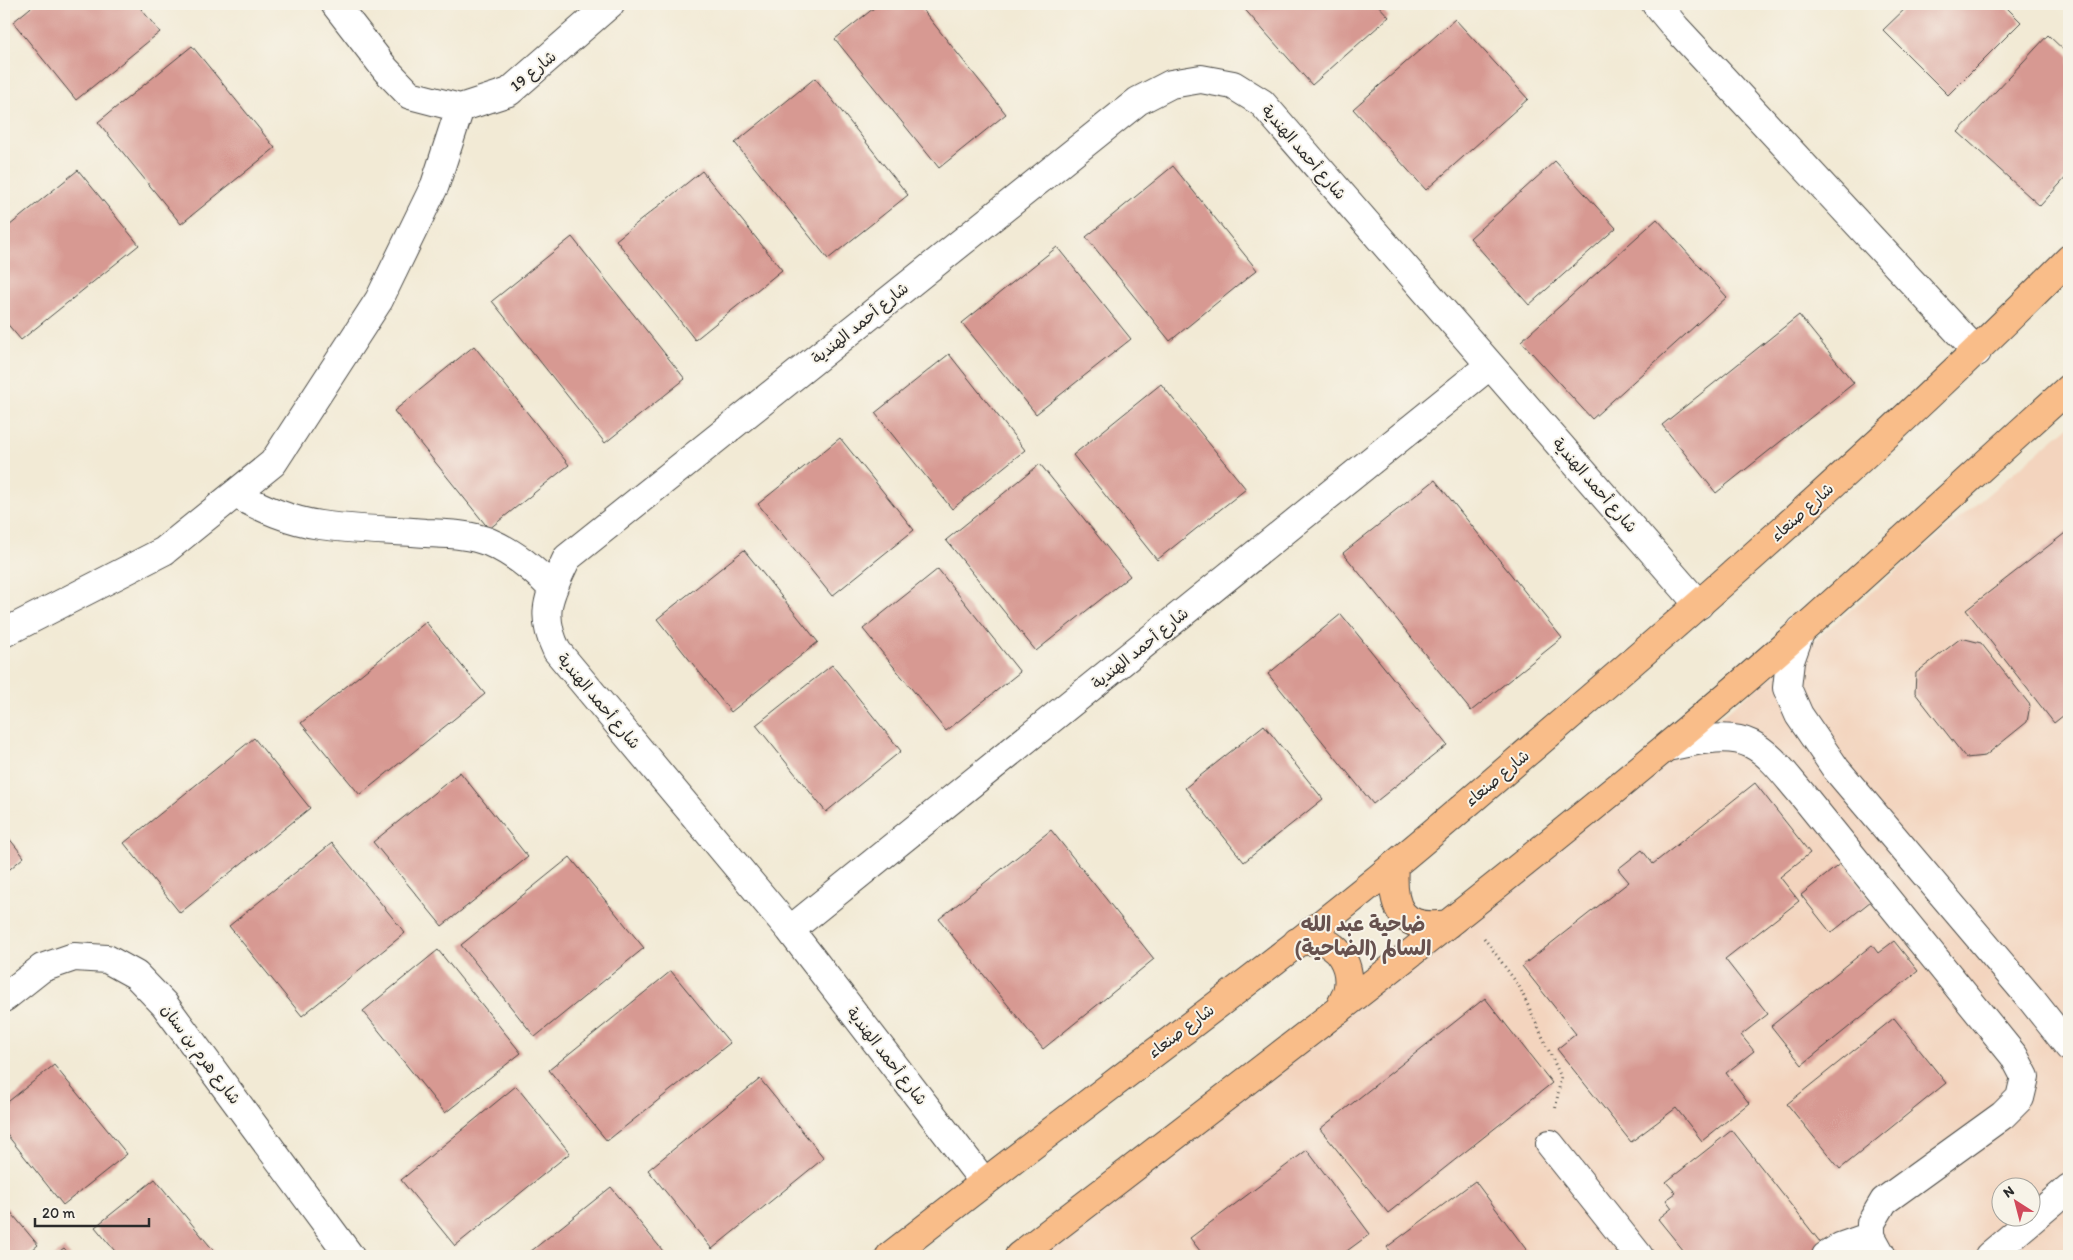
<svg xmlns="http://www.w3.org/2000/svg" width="2073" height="1260" font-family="Itim,'Playpen Sans Arabic',sans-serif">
<rect width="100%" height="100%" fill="#f7f3e8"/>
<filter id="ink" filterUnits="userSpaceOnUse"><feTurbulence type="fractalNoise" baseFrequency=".02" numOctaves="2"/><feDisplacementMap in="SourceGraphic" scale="10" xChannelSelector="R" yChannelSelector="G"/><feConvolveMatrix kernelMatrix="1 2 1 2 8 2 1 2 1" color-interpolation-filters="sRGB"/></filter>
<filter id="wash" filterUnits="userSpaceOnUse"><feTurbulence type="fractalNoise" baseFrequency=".0096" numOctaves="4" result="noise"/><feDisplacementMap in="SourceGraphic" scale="20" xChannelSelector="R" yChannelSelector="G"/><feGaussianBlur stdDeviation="1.12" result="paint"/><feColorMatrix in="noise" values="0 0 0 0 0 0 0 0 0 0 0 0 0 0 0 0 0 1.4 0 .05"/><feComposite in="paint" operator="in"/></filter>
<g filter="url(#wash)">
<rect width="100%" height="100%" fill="#f2ead5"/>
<!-- built -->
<path fill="#f3d4be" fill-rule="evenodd" d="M2069 426V1256H1038L1689 742 1790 661ZM2000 1188H2030V1218H2000Z"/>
<g id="blocks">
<!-- building -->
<path fill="#d79992" d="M35 4H137L160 32 76 100 13 22Z
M879 4H918L1006 114 939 168 835 39Z
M1240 4H1377L1389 17 1312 85Z
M1910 4H2003L2021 22 1948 95 1883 30Z
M1455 19 1528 99 1426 190 1353 109Z
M2048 35 2069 55V174L2040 206 1958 132Z
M192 46 275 148 181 224 98 122Z
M815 78 908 195 828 259 735 143Z
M1555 161 1616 228 1529 305 1470 238Z
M1173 166 1257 270 1170 341 1086 237Z
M78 170 139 245 21 340 4 320V230Z
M702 171 782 270 695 340 616 240Z
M1657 219 1727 297 1592 419 1521 341Z
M572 237 685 379 605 443 492 301Z
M1057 247 1131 339 1036 414 962 323Z
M1799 315 1854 383 1716 493 1662 425Z
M474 346 569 465 489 529 394 411Z
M949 354 1025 450 952 509 875 413Z
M1161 384 1246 489 1157 560 1073 455Z
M840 438 914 530 832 596 758 504Z
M1040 464 1130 576 1036 651 946 540Z
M1435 480 1562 638 1471 711 1343 553Z
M2069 530V711L2054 723 1966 610Z
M744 550 818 642 731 712 657 619Z
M938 569 1020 672 946 731 863 629Z
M1341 614 1447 745 1373 804 1268 674Z
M426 622 485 694 360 795 301 723Z
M1961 638 1981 643 2030 705 2027 722 1985 756 1966 758 1915 693 1916 673Z
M832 665 901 751 826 812 756 725Z
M1264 725 1323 799 1244 862 1185 788Z
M254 738 310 808 180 913 124 843Z
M460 772 528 857 442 926 373 842Z
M1755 783 1810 853 1780 877 1799 901 1725 959 1768 1014 1741 1035 1754 1051 1726 1073 1749 1103 1702 1141 1676 1108 1631 1142 1557 1049 1576 1034 1522 966 1629 882 1618 869 1642 850 1653 864Z
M1051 830 1154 959 1043 1049 939 919Z
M4 832 24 857 4 874Z
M332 843 405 933 302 1016 229 926Z
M570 857 644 948 535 1037 461 945Z
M1841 863 1871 901 1831 933 1801 895Z
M1894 941 1918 971 1802 1065 1771 1026 1872 945 1878 953Z
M438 950 521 1053 445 1113 363 1011Z
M671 971 730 1043 607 1141 549 1070Z
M1485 998 1552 1083 1388 1213 1320 1129Z
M1894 1018 1946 1083 1840 1169 1787 1104Z
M54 1065 127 1154 63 1205 4 1131V1105Z
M760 1079 824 1158 712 1249 648 1170Z
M516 1086 570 1153 455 1246 401 1180Z
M1732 1130 1824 1247 1812 1256H1688L1658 1219 1672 1208 1666 1200 1676 1193 1666 1182Z
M1307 1150 1370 1234 1340 1256H1204L1190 1238Z
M155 1179 218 1256H119L95 1227Z
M1475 1181 1531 1256H1394L1387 1247Z
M611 1187 667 1256H525Z
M4 1204 38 1245 25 1256H4Z
M64 1248 71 1256H53Z"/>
</g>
</g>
<g filter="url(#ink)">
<use href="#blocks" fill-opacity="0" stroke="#494844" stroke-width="1"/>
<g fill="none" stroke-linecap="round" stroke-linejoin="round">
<!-- minor casing -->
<g stroke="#494844" stroke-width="30">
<path id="minor" d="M335 4 386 70 410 95 460 108 509 92 610 4
M1656 4 1676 28 1977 352
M235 494C262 508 290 521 320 525 355 530 391 530 426 533 447 534 469 534 489 542 515 553 534 569 553 589
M1801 630 1790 661 1787 688 1799 715 1836 769 2031 999 2069 1047
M4 633 164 551 273 463 379 300 435 185 460 108
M1667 747C1693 742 1726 732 1751 744 1771 754 1786 776 1801 793L2014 1056 2025 1077 2020 1098 2003 1115 1884 1201 1871 1223V1236L1882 1256
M790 930 1490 365
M4 998 42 968 74 957 107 959 136 975 164 1004 350 1256
M1550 1144 1639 1256
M984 1182 790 930 557 651C538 612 550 594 567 558L1138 101 1171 84 1201 79 1233 85 1262 103 1699 605
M1826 1256 1840 1247 1871 1236
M1989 1256 2069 1188"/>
</g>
<!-- major casing -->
<g stroke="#494844" stroke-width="30">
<path id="major" d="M1394 865C1391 909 1401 931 1448 924
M1297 942C1302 942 1308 940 1313 940 1339 940 1353 969 1347 992 1345 998 1341 1004 1339 1010
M890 1256C1056 1124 1229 1001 1393 866 1449 820 1504 772 1559 725 1734 576 1907 422 2069 259
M1019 1256C1236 1089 1455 923 1665 748 1804 633 1935 509 2069 388"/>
</g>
<!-- path -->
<path stroke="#494844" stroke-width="3" stroke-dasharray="1 4" stroke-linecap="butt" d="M1484 938 1519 986 1561 1077 1555 1111"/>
<!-- minor -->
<use href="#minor" stroke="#fff" stroke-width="28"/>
<!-- major -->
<use href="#major" stroke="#f9bd89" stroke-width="28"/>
</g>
</g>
<g text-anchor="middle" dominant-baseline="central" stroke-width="4" stroke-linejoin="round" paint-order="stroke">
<!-- street labels -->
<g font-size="16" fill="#2b2b2b" stroke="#f7f3e8">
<text transform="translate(533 71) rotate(-39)">شارع 19</text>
<text transform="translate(1304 152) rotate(49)">شارع أحمد الهندية</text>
<text transform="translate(860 323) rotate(-39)">شارع أحمد الهندية</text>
<text transform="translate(1595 485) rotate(49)">شارع أحمد الهندية</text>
<text transform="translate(1802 512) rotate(-42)">شارع صنعاء</text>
<text transform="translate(1140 648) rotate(-39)">شارع أحمد الهندية</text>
<text transform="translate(599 701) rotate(50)">شارع أحمد الهندية</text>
<text transform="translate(1497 778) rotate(-40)">شارع صنعاء</text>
<text transform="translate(1181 1031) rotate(-37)">شارع صنعاء</text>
<text transform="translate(201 1054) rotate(53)">شارع هرم بن سنان</text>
<text transform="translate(887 1056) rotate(52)">شارع أحمد الهندية</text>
</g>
<!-- district labels -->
<g font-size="21" font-weight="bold" fill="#67524f" stroke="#f7f3e8">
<text x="1363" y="923">ضاحية عبد الله<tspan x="1363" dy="24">السالم (الضاحية)</tspan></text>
</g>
</g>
<!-- margin -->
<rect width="2073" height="1260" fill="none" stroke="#f7f3e8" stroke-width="20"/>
<!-- north arrow -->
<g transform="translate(2016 1202) rotate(324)"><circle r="24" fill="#f7f3e8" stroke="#a5a39c"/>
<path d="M0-4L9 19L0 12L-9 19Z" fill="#d1495b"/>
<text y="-8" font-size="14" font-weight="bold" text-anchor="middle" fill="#2b2b2b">N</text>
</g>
<!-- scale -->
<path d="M35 1218v8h114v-8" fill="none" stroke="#2b2b2b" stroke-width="2.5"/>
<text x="42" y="1218" font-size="15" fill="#2b2b2b" stroke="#f7f3e8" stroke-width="4" paint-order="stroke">20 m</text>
</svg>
